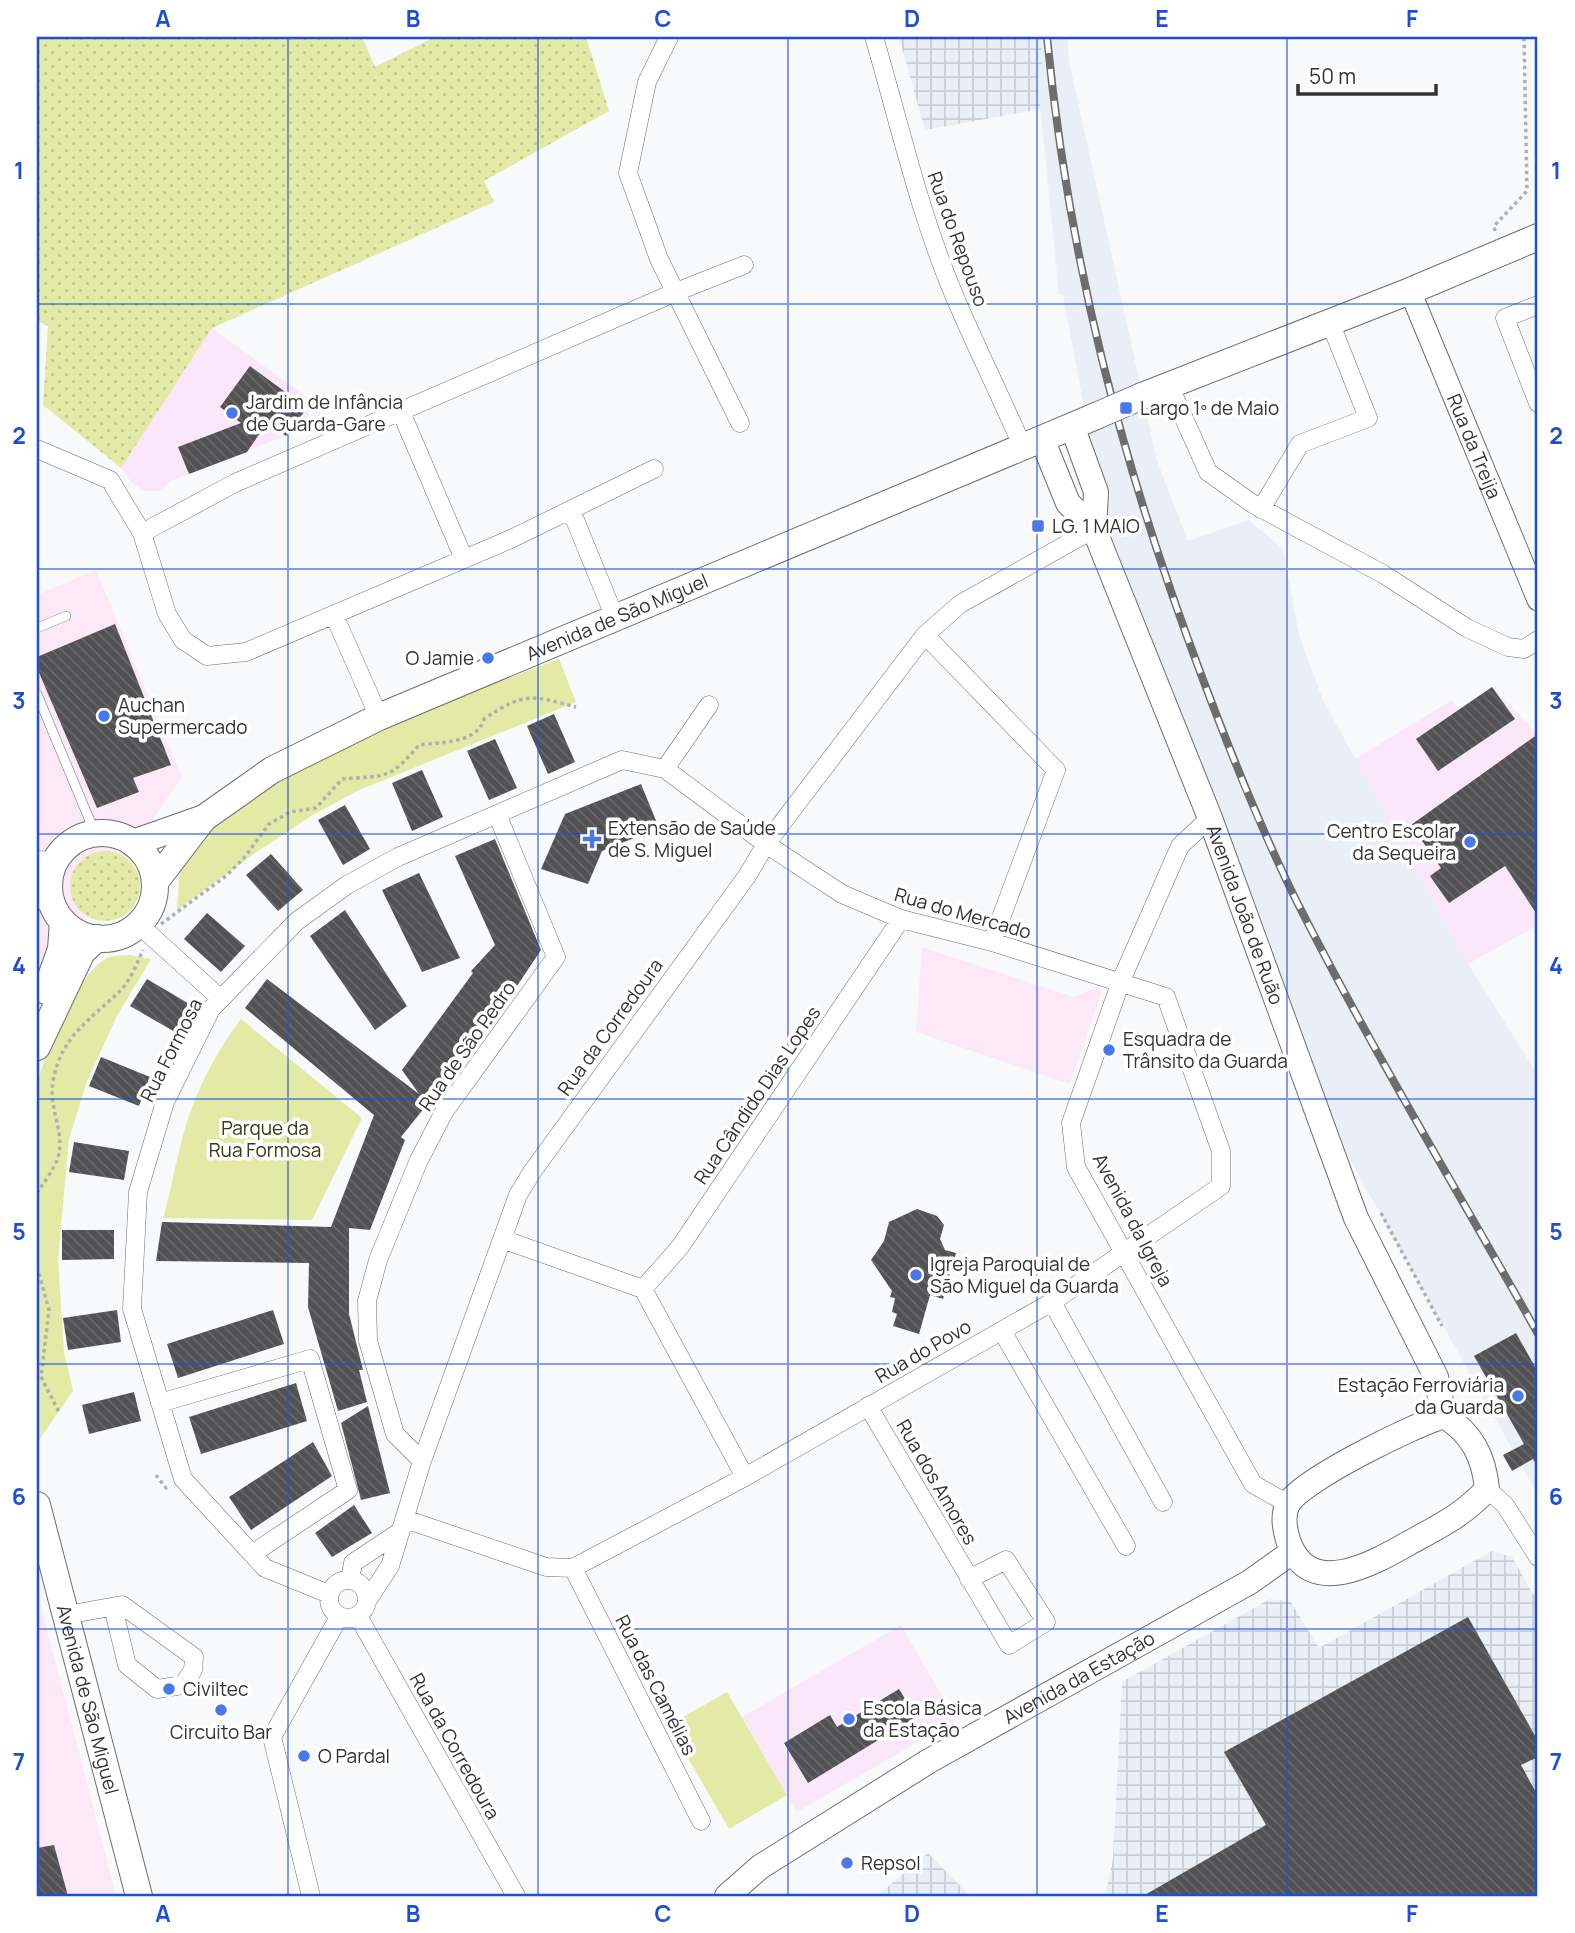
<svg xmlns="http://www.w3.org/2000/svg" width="1575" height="1933" font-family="Manrope,sans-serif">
<defs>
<pattern id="industrial-grid" width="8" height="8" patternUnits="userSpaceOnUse" patternTransform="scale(1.75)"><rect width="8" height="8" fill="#eaeef7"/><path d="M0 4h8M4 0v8" fill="none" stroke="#c9cdd4"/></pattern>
<pattern id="grass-dots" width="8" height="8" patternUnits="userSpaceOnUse" patternTransform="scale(1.75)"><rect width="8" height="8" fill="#e2eaa5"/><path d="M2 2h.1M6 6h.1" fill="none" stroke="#c2c98f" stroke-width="1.8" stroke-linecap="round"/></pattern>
<pattern id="building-back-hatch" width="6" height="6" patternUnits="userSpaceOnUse" patternTransform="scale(1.75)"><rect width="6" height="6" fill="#525254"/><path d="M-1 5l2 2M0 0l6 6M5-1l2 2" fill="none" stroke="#68686a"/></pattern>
</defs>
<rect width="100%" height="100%" fill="#f8f9fb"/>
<!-- commercial -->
<path fill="#fde8f7" d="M96 570 182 777 40 981 37 991V595Z
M922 947 1074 997 1094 988 1102 991 1070 1084 916 1032Z
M37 1591 95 1814 116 1896H37Z"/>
<!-- industrial -->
<path fill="url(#industrial-grid)" d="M899 37H1041L1042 64 1036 66 1041 109 925 130Z
M1492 1551 1512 1557 1538 1603V1896H1105L1113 1859 1122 1682 1270 1599 1291 1602 1319 1648Z
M928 1853 970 1896H877Z"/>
<!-- education -->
<path fill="#fae8fa" d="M212 328 312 401 307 408 310 418 308 427 173 480 159 491H145L132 483 121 468Z
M1492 687 1538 734V925L1468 964 1355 759 1452 700 1459 709Z
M901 1625 956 1720 797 1812 742 1717Z"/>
<!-- built -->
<path fill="#eaeef7" d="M1041 37H1067L1069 61 1157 461 1188 541 1249 520 1283 549 1299 635 1323 700 1468 964 1538 1075V1495L1348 1156 1105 520 1063 295H1059L1036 65 1042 64Z"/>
<!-- grass -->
<path fill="url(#grass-dots)" d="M37 37H362L375 67 435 37H586L609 111 484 181 494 202 212 328 121 468 43 405 48 326 37 321Z
M70 886a35 35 0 1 1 70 0a35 35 0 1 1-70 0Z"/>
<!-- park -->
<path fill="#e2eaa5" d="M559 659 576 702 357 791 311 816 255 853 177 910 180 867 201 833 278 774 456 698Z
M129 955 151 959 117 1016 87 1081 69 1139 58 1259 64 1352 73 1391 37 1443V1084C45 1052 78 973 107 958 113 955 122 956 129 955Z
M241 1019 362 1118 312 1220 163 1218C172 1188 176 1158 185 1129 195 1092 218 1049 241 1019Z
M727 1692 787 1795 729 1829 669 1725Z"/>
<!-- building -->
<path fill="url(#building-back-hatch)" d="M250 366 307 408 286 436 267 423 247 452 189 474 178 447 241 423 220 407Z
M115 624 171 765 133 778 139 792 97 808 37 668V657Z
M1492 687 1515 719 1438 771 1416 739Z
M554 714 575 762 548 774 527 726Z
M1538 734V916L1505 866 1449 903 1430 876 1441 868 1411 825Z
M495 739 517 788 489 800 467 751Z
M422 770 443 817 412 831 392 783Z
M641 784 659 828 602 851 588 884 541 869 565 814Z
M345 805 370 849 343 865 318 820Z
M495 839 541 950 493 1022 401 1137 405 1140 370 1230 349 1228V1314L363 1370H359L367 1402 338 1411 308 1307 309 1263 156 1261 162 1222 331 1227 374 1115 245 1008 267 979 419 1094 402 1070 473 973 471 971 495 945 455 856Z
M271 854 303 890 278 911 246 875Z
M419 873 460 958 422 972 382 890Z
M345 910 407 1006 375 1030 310 936Z
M207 913 245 946 221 972 184 939Z
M147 979 191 1005 175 1032 130 1006Z
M101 1057 150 1077 139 1106 89 1086Z
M74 1142 129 1151 124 1180 69 1172Z
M917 1209 937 1216 944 1225 940 1239 945 1250 956 1253 943 1299 930 1295 919 1334 893 1326 897 1314 892 1312 895 1298 890 1297 892 1291 871 1260 884 1241 889 1222Z
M62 1230H114V1259L62 1260Z
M117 1310 121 1342 68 1350 63 1318Z
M273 1310 284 1344 178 1378 167 1344Z
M1516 1333 1538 1372V1468L1533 1459 1512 1471 1503 1455 1524 1444 1474 1356Z
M296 1383 307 1421 201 1454 189 1417Z
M134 1392 141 1421 89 1434 82 1405Z
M368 1406 390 1493 361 1500 341 1423Z
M313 1442 332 1476 251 1530 229 1497Z
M354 1505 372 1533 332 1557 315 1533Z
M1468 1617 1538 1741V1757L1521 1765 1538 1796V1896H1143L1266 1825 1224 1752Z
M899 1689 916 1717 808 1783 784 1743 830 1715 837 1727Z
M54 1845 68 1896H37V1848Z"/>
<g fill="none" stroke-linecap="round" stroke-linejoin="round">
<!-- service casing -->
<g stroke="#6d6e70" stroke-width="10">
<path id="service" d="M37 628 66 616
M37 694 95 833"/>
</g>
<!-- minor casing -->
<g stroke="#6d6e70" stroke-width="19">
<path id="minor" d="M669 37 647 82 628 173 659 259 740 423
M874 37C900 125 920 217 957 302 978 351 1002 399 1023 448
M1538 305 1505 318 1538 403
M1169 385 1208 472 1253 504 1383 574 1467 628 1508 647 1524 649 1538 640
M401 412 464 559
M37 449 110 480 142 533 167 614 183 640 207 656 246 652 511 539 654 469
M1261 509 1300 444 1368 418 1330 322
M571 510 615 618
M142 533 235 483 676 292 744 265
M334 615 379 717
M925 635 1056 770 992 942
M665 769 709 705
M1210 818 1180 846 1121 981 1071 1123 1076 1167 1253 1484 1288 1504
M37 860 55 861
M37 899 52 903
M138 924 221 999
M502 1239 643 1289 745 1477
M643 1289 680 1247 901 919
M1052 1302 1163 1502
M1002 1331 1126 1546
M160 1403 310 1359 348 1490 252 1554
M868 1406 1009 1645 1046 1622 1006 1560 969 1579
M422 1461 395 1434 368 1341 367 1301 378 1260 419 1160 444 1112 556 957 497 814
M1487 1489 1505 1505 1538 1557
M573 1568 701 1821
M329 1599a19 19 0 1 1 38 0a19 19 0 1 1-38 0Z
M350 1580 353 1563 398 1533
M329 1594 265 1568 183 1479 132 1309 138 1192 165 1102 211 1009 297 921 347 885 398 857 622 760 665 769 766 844 842 894 901 919 992 942 1166 997 1221 1151V1186L1052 1302 745 1477 573 1568 546 1567 405 1519
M367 1601 390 1566 422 1461 518 1195 532 1172 747 876 766 844 925 635 960 604 1094 529
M66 1615 122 1605 194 1657 193 1670 183 1685 157 1689 127 1665 113 1607
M358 1616 516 1896
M311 1896 272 1737 339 1617"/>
</g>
<!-- tertiary casing -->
<g stroke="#6d6e70" stroke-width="23">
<g id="tertiary">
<path id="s1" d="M1410 291 1538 600"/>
</g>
</g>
<!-- secondary casing -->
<g stroke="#6d6e70" stroke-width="26">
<g id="secondary">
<path d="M1072 426 1096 492 1094 529"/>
<path id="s2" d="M1042 439 1068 503 1094 529 1210 818 1356 1218 1436 1377 1444 1416"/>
<path d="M1444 1416C1472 1433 1484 1457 1487 1489 1465 1514 1438 1527 1409 1543 1374 1563 1308 1601 1288 1540 1285 1530 1282 1515 1288 1504 1301 1480 1416 1424 1444 1416Z"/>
<path id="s3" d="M727 1896 760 1867 929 1761 1250 1582 1292 1552"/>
</g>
</g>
<!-- primary casing -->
<g stroke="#6d6e70" stroke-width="28">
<g id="primary">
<path d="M1142 396 1410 291 1538 237"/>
<circle cx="102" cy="886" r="53"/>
<path id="s4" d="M133 843 204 818 272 770 379 717 1096 416"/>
<path d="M155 882 203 819"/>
<path d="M46 991 61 949 63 922"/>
<path d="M37 1047 82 952 97 938"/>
<path id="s5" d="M37 1505 139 1896"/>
</g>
</g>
<!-- path -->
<path stroke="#afb0b1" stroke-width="3.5" stroke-dasharray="3.5 3.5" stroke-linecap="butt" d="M1495 231 1494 226 1527 191 1524 37
M161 924 226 876 244 858 269 824 290 812 316 808 342 779C387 775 388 781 419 745 440 742 477 744 484 719 524 692 531 695 576 707
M37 1193C46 1179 60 1163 60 1145 60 1124 49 1103 53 1081 61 1036 90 1020 119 992 130 982 137 963 143 950
M1381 1213 1442 1326
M37 1267 49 1310 41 1377 59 1412
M156 1475 166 1488 168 1487"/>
<!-- service -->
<use href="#service" stroke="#fff" stroke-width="9"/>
<!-- minor -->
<use href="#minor" stroke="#fff" stroke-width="18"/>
<!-- tertiary -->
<use href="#tertiary" stroke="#fff" stroke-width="21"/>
<!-- secondary -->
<use href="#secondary" stroke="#fff" stroke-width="24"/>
<!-- primary -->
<use href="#primary" stroke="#fff" stroke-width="26"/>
<!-- rail casing -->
<g stroke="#6d6d6e" stroke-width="8">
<path id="rail" d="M1047 37C1069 263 1122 465 1202 677 1231 754 1261 830 1298 904 1372 1050 1458 1191 1538 1334"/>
</g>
<!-- rail -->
<use href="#rail" stroke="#fff" stroke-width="5" stroke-dasharray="16" stroke-linecap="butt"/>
<!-- primary-bridge casing -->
<g stroke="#6d6e70" stroke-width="28" stroke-linecap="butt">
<path id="primary-bridge" d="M1096 416 1142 396"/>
</g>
<!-- primary-bridge -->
<use href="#primary-bridge" stroke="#fff" stroke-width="26"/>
</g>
<!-- grid -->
<path fill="none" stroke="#1d4ed8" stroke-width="2" stroke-opacity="0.55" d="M288 37V1896M538 37V1896M788 37V1896M1037 37V1896M1287 37V1896M37 304H1538M37 569H1538M37 834H1538M37 1099H1538M37 1364H1538M37 1629H1538"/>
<!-- markers -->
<g fill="#4a77e9" stroke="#fff" stroke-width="2.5">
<rect x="1119" y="401" width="14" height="14" rx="3.5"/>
<circle cx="232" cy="413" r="7"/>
<rect x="1031" y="519" width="14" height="14" rx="3.5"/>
<circle cx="488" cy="658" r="7"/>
<circle cx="104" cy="716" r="7"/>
<path d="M588.5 828.5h7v7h7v7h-7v7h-7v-7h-7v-7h7z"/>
<circle cx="1470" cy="842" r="7"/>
<circle cx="1109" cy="1050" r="7"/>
<circle cx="916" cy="1275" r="7"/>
<circle cx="1518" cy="1396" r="7"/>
<circle cx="169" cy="1689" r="7"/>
<circle cx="221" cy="1710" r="7"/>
<circle cx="849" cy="1719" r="7"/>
<circle cx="304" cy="1756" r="7"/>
<circle cx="847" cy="1863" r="7"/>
</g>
<g text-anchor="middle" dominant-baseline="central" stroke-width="7" stroke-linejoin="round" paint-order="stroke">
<!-- street labels -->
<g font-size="19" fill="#333334" stroke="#fff">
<text transform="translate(958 239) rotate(70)">Rua do Repouso</text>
<text stroke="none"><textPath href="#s1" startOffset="168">Rua da Treija</textPath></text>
<text stroke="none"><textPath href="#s4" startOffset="536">Avenida de São Miguel</textPath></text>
<text transform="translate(963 913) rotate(16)">Rua do Mercado</text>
<text stroke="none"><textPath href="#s2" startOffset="520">Avenida João de Ruão</textPath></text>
<text transform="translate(610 1027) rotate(-54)">Rua da Corredoura</text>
<text transform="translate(467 1046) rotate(-55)">Rua de São Pedro</text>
<text transform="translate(171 1050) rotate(-63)">Rua Formosa</text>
<text transform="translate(757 1095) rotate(-56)">Rua Cândido Dias Lopes</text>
<text transform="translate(1133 1220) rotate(62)">Avenida da Igreja</text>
<text transform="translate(923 1351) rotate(-30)">Rua do Povo</text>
<text transform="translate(937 1482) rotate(60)">Rua dos Amores</text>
<text stroke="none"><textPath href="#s3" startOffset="415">Avenida da Estação</textPath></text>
<text transform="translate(656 1685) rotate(63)">Rua das Camélias</text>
<text stroke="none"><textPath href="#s5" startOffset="201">Avenida de São Miguel</textPath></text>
<text transform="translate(455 1746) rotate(61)">Rua da Corredoura</text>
</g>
<!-- poi labels -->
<g font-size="19" fill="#333334" stroke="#fff" text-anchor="start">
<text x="246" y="402">Jardim de Infância<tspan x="246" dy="22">de Guarda-Gare</tspan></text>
<text x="1140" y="408">Largo 1º de Maio</text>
<text x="1052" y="526">LG. 1 MAIO</text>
<text x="474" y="658" text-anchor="end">O Jamie</text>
<text x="118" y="705">Auchan<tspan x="118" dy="22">Supermercado</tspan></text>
<text x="608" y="828">Extensão de Saúde<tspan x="608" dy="22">de S. Miguel</tspan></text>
<text x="1456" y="831" text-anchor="end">Centro Escolar<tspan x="1456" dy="22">da Sequeira</tspan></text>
<text x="1123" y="1039">Esquadra de<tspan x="1123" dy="22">Trânsito da Guarda</tspan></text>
<text x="930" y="1264">Igreja Paroquial de<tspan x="930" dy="22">São Miguel da Guarda</tspan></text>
<text x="1504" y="1385" text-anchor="end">Estação Ferroviária<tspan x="1504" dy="22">da Guarda</tspan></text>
<text x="183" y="1689">Civiltec</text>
<text x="863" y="1708">Escola Básica<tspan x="863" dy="22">da Estação</tspan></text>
<text x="221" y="1732" text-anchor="middle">Circuito Bar</text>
<text x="318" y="1756">O Pardal</text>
<text x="861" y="1863">Repsol</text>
</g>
<!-- park labels -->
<g font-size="19" fill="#353912" stroke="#fff">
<text x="265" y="1128">Parque da<tspan x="265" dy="22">Rua Formosa</tspan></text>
</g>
</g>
<!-- border -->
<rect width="1575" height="1933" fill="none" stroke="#ffffff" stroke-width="77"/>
<!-- scale -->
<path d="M1298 84v10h138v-10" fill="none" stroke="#333334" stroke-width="3.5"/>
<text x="1309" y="84" font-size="21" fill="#333334" stroke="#ffffff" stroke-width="5" paint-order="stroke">50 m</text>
<rect x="38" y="38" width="1498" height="1857" fill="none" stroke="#1d4ed8" stroke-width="2.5"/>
<g font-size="23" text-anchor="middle" font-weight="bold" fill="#1d4ed8">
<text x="163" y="27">A</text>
<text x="413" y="27">B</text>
<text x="663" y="27">C</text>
<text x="912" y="27">D</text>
<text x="1162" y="27">E</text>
<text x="1412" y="27">F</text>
<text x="19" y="179">1</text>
<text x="1556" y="179">1</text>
<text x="19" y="444">2</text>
<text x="1556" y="444">2</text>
<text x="19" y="709">3</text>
<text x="1556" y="709">3</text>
<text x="19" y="974">4</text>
<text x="1556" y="974">4</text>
<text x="19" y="1240">5</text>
<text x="1556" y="1240">5</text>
<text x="19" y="1505">6</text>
<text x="1556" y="1505">6</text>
<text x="19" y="1770">7</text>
<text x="1556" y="1770">7</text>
<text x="163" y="1922">A</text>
<text x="413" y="1922">B</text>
<text x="663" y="1922">C</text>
<text x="912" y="1922">D</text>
<text x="1162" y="1922">E</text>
<text x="1412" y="1922">F</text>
</g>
</svg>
